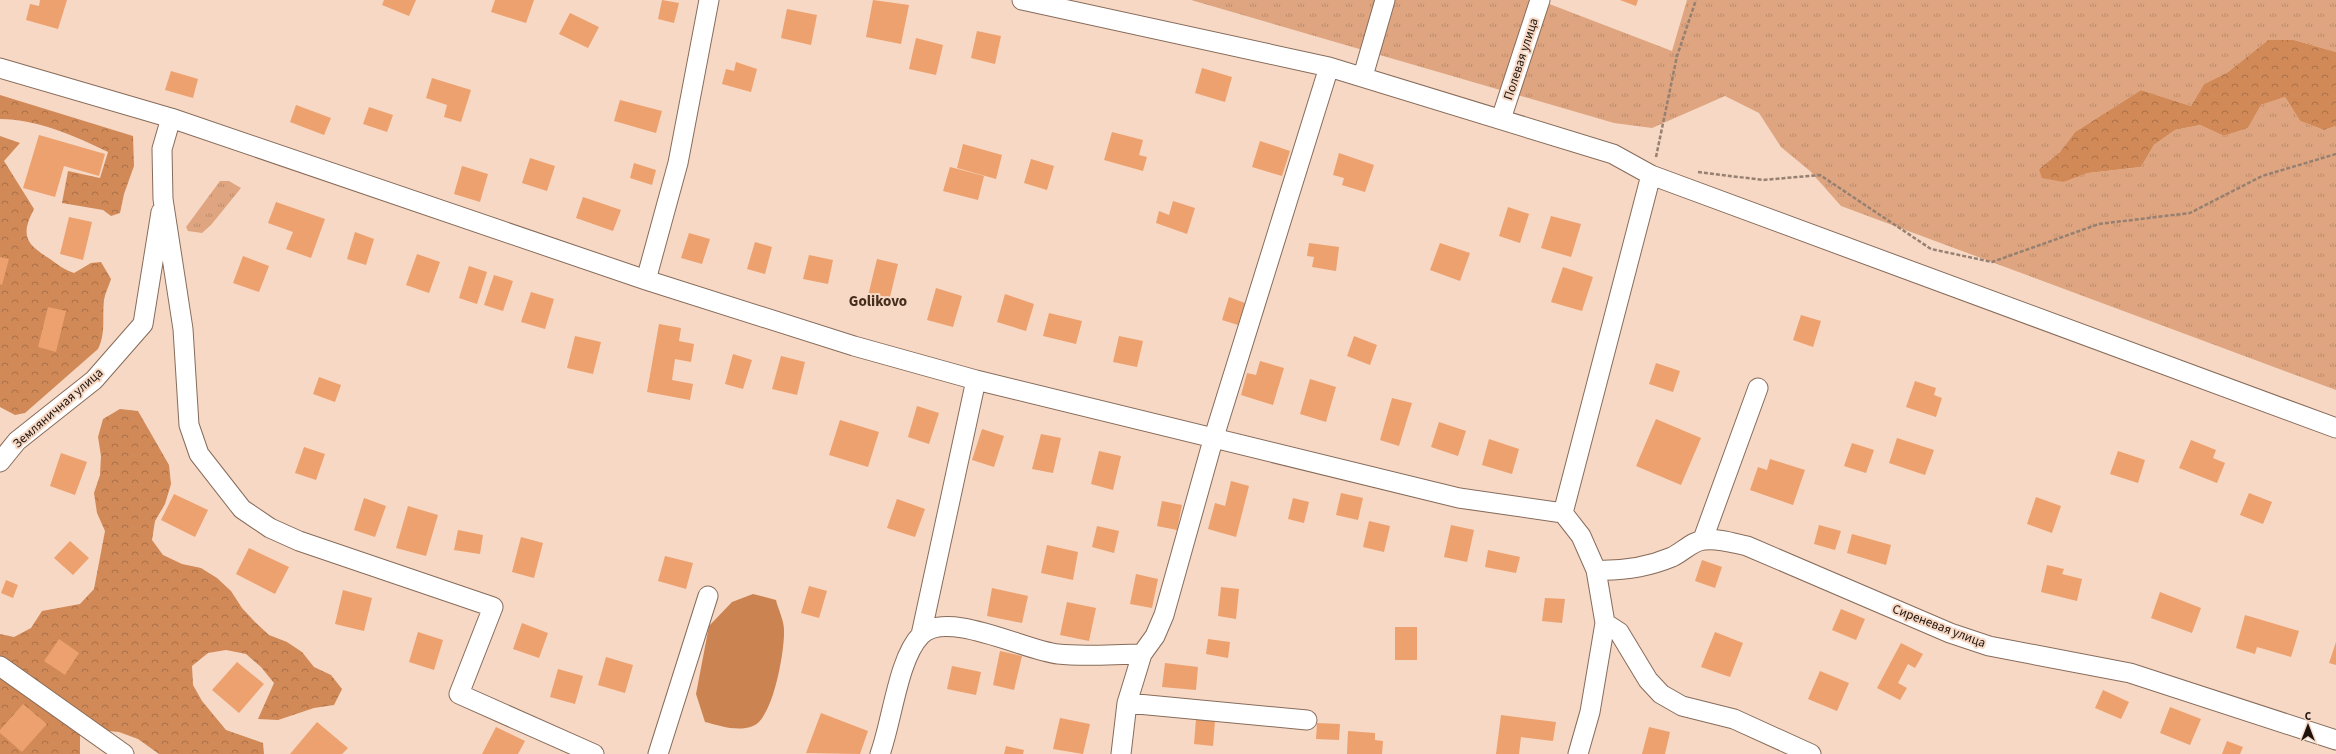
<svg xmlns="http://www.w3.org/2000/svg" width="2336" height="754" font-family="'Source Sans 3',sans-serif">
<defs>
<pattern id="grass-tufts" width="24" height="20" patternUnits="userSpaceOnUse"><rect width="24" height="20" fill="#dea580"/><path d="M3 7l-1-3M5 7V3M7 7l1-3M15 17l-1-3M17 17v-4M19 17l1-3" fill="none" stroke="#be8d6d"/></pattern>
<pattern id="forest-crowns" width="20" height="18" patternUnits="userSpaceOnUse"><rect width="20" height="18" fill="#d18957"/><path d="M2 6a3 3 0 1 1 6 0M12 15a3 3 0 1 1 6 0" fill="none" stroke="#a96f46"/></pattern>
</defs>
<rect width="100%" height="100%" fill="#f7d8c4"/>
<!-- grass -->
<path fill="url(#grass-tufts)" d="M1191 0H1539L1672 51 1687 0H2336V52L2294 40H2268L2228 72 2204 84 2191 106 2141 90 2075 132 2060 152 2039 169 2064 182 2088 173 2141 167 2154 145 2175 130 2200 125 2224 136 2248 128 2261 105 2285 97 2300 121 2324 130 2336 126V390L1841 206 1810 171 1781 147 1759 113 1725 96 1652 128 1614 123Z
M220 181H229L241 188 211 225 202 233 188 231 186 227Z"/>
<!-- forest -->
<path fill="url(#forest-crowns)" d="M2268 40H2294L2336 52V126L2324 130 2300 121 2285 97 2261 105 2248 128 2224 136 2200 125 2175 130 2154 145 2141 167 2088 173 2064 182 2042 178 2039 169 2060 152 2075 132 2141 90 2191 106 2204 84 2228 72Z
M0 95 133 136 134 166 124 194 120 213 111 216 103 210 62 203 68 171 100 178 108 152C75 136 37 119 0 119Z
M0 136 20 143 4 161 34 209C20 236 26 244 50 259 58 265 65 270 74 273L91 263 101 262 111 279C109 286 105 293 104 300 102 317 106 333 98 349L25 413 15 415 0 407Z
M120 409 138 411 169 465 171 484 165 504 155 521 152 540 163 555 182 564 201 568 217 578 231 591 242 608 255 622 269 635 287 642 302 652 314 667 331 675 342 689 334 705 314 708 278 720 258 719 274 683 261 667 246 654 226 650 208 653 192 666 193 685 202 701 226 730 263 743 264 754H159L138 739 119 732 99 730 80 732V754H0V634L14 637 31 628 42 611 80 604 94 589 105 531 97 513 94 493 100 475 101 456 98 437 103 419Z"/>
<!-- water -->
<path fill="#cb8352" d="M753 594 776 600C778 609 784 620 784 630 785 650 773 719 753 726 737 732 721 726 705 722L696 694 709 626 732 602Z"/>
<!-- building -->
<path fill="#eca16f" d="M40 0H67L58 29 26 20 30 4 39 6Z
M384 0H416L409 16 382 5Z
M495 0H534L526 23 491 12Z
M662 0 679 3 674 23 658 19Z
M873 0 909 5 901 44 866 37Z
M1620 0H1638L1636 6Z
M787 9 817 15 811 45 781 38Z
M570 13 599 27 588 48 559 34Z
M977 31 1001 36 995 64 971 58Z
M916 38 943 45 936 75 909 69Z
M736 62 757 69 751 92 722 84 726 69 734 71Z
M1202 68 1232 77 1225 102 1195 93Z
M171 71 198 79 193 98 165 90Z
M432 78 471 90 461 122 444 117 447 105 426 98Z
M620 100 662 111 656 133 614 121Z
M296 105 331 118 324 135 290 122Z
M369 107 393 115 387 132 363 124Z
M1112 132 1143 140 1139 155 1147 157 1143 171 1104 160Z
M39 135 105 154 99 176 64 166 55 197 23 188Z
M1260 141 1290 151 1282 176 1252 167Z
M963 144 1002 155 996 179 957 168Z
M1339 153 1374 165 1365 192 1342 185 1344 178 1333 175Z
M530 158 555 166 547 191 522 183Z
M1031 159 1054 166 1047 190 1024 183Z
M634 163 656 170 652 185 630 178Z
M462 166 488 174 480 202 454 194Z
M950 167 984 176 978 200 943 191Z
M583 197 621 210 613 231 576 218Z
M1173 201 1195 208 1187 234 1156 223 1159 211 1169 215Z
M276 202 325 219 311 258 286 249 293 232 268 223Z
M1508 207 1529 214 1520 243 1499 236Z
M1551 216 1581 224 1571 257 1541 248Z
M69 217 92 222 83 260 60 254Z
M355 232 374 239 366 265 347 259Z
M689 233 710 239 702 264 681 258Z
M755 242 772 247 765 274 747 269Z
M1309 243 1339 247 1336 271 1312 267 1314 257 1307 256Z
M1440 243 1470 253 1460 281 1430 270Z
M417 254 440 262 429 293 406 285Z
M809 255 833 260 828 284 803 279Z
M243 256 269 266 259 292 233 283Z
M0 257 9 259 2 285 0 284Z
M877 259 898 264 889 301 868 296Z
M469 266 487 272 477 304 459 298Z
M1563 267 1593 277 1582 311 1551 302Z
M494 275 513 281 503 311 484 305Z
M936 288 962 296 953 327 927 320Z
M531 292 554 299 545 329 521 322Z
M1005 294 1034 304 1026 331 997 322Z
M1229 297 1245 303 1238 325 1222 320Z
M48 307 66 311 56 352 38 347Z
M1049 313 1082 321 1076 344 1043 336Z
M1801 315 1821 321 1813 347 1793 340Z
M659 324 681 328 679 341 694 344 691 362 675 359 672 380 693 384 690 400 647 392Z
M575 336 601 342 593 374 567 368Z
M1119 336 1143 341 1137 367 1113 362Z
M1354 336 1377 345 1370 365 1347 356Z
M733 354 752 360 743 389 725 384Z
M781 356 805 362 797 395 772 389Z
M1260 361 1284 368 1273 405 1241 395 1247 373 1256 375Z
M1656 363 1680 371 1673 392 1649 384Z
M319 377 341 385 335 402 313 394Z
M1310 379 1336 387 1326 422 1300 414Z
M1915 381 1936 388 1934 395 1942 398 1936 417 1906 407Z
M1392 398 1412 403 1399 446 1380 440Z
M917 406 939 413 929 444 908 437Z
M1656 419 1701 438 1681 485 1636 466Z
M840 420 879 432 868 467 829 455Z
M1439 422 1466 431 1458 456 1431 447Z
M982 429 1004 436 994 467 972 460Z
M1041 434 1061 438 1053 473 1032 469Z
M1897 438 1934 450 1925 475 1889 463Z
M1489 439 1519 449 1512 474 1482 465Z
M2191 440 2216 450 2213 458 2225 463 2217 483 2179 468Z
M1852 443 1874 450 1866 473 1844 466Z
M304 447 325 454 316 480 295 473Z
M1099 451 1121 456 1113 490 1091 484Z
M2118 451 2145 460 2138 483 2110 474Z
M61 453 87 462 75 495 50 486Z
M1770 459 1805 470 1793 505 1750 490 1758 467 1767 470Z
M1231 481 1249 486 1236 537 1208 529 1215 503 1225 506Z
M1341 493 1363 498 1358 520 1336 515Z
M2249 493 2272 502 2263 524 2240 515Z
M174 494 208 510 195 537 161 520Z
M2036 497 2061 506 2052 533 2027 524Z
M364 498 386 506 375 537 354 530Z
M1293 498 1309 502 1304 523 1288 519Z
M897 499 925 509 915 537 887 528Z
M1162 501 1182 505 1177 530 1157 526Z
M408 506 438 515 426 556 396 548Z
M1369 521 1390 526 1384 552 1363 547Z
M1451 525 1474 530 1467 562 1444 557Z
M1819 525 1841 531 1835 550 1814 544Z
M1097 526 1119 531 1114 553 1092 547Z
M458 530 483 535 480 554 454 550Z
M1852 534 1891 545 1886 565 1847 553Z
M521 537 543 543 534 578 512 572Z
M70 541 89 558 73 575 54 558Z
M1047 545 1078 552 1073 580 1041 573Z
M249 548 289 567 275 594 236 574Z
M1488 550 1520 557 1516 573 1485 567Z
M665 556 693 563 686 589 658 581Z
M1702 560 1722 567 1715 588 1695 581Z
M2047 565 2064 569 2062 574 2082 579 2077 601 2041 592Z
M1136 574 1158 579 1152 608 1130 604Z
M6 580 18 585 13 598 1 593Z
M809 586 827 591 819 618 801 613Z
M1221 587 1239 589 1236 619 1218 616Z
M992 588 1028 596 1022 623 987 616Z
M343 590 372 598 364 631 335 624Z
M2160 592 2201 608 2192 633 2151 618Z
M1545 598 1565 599 1562 623 1542 621Z
M1067 602 1096 608 1089 641 1060 635Z
M1841 609 1865 619 1856 640 1832 630Z
M2245 615 2299 631 2291 657 2257 647 2255 654 2236 648Z
M522 623 548 633 539 658 513 649Z
M1395 627H1417V660H1395Z
M418 632 443 640 434 670 409 662Z
M1715 632 1743 643 1730 677 1701 667Z
M59 639 79 653 65 675 44 661Z
M1208 639 1230 642 1228 658 1206 654Z
M2336 642V665L2329 663Z
M1901 643 1923 654 1915 668 1908 664 1898 683 1907 688 1900 700 1877 688Z
M1000 651 1022 656 1014 690 993 685Z
M606 657 633 665 625 693 598 685Z
M237 662 264 684 239 713 212 690Z
M1165 663 1198 667 1196 690 1162 687Z
M952 666 981 672 976 695 947 689Z
M558 669 583 676 575 704 550 697Z
M1820 671 1849 683 1837 711 1808 699Z
M2103 690 2129 702 2121 719 2095 708Z
M23 704 47 724 22 752 0 733V730Z
M2170 707 2201 719 2190 745 2160 733Z
M821 713 868 731 860 754 806 753Z
M1501 715 1556 722 1553 741 1521 737 1519 754H1496Z
M1060 718 1090 724 1083 754 1053 749Z
M1196 719 1215 721 1213 746 1194 744Z
M317 722 348 748 342 754H290Z
M1317 723 1340 724 1339 740 1316 739Z
M496 727 525 741 518 754H482Z
M1649 727 1670 732 1665 754H1642Z
M1348 731 1375 733V740L1383 741 1382 754H1347Z
M2227 741 2243 747 2240 754H2222Z
M1006 746 1024 750 1023 754H1004Z"/>
<g fill="none" stroke-linecap="round" stroke-linejoin="round">
<!-- minor casing -->
<g stroke="#876c5b" stroke-width="21">
<path id="minor" d="M1022 0 1329 67 1613 154 1651 175 2336 428
M0 68 171 118 646 280 854 346 976 380 1459 498 1563 513 1581 536 1596 570 1605 623 1590 712 1578 754
M1363 76 1385 0
M171 118 162 149 163 199 183 329 189 425 199 454 242 509 270 528 299 541 493 607 459 694 594 754
M1501 119 1540 0
M646 280 678 163 709 0
M0 462 17 441 94 380 143 324 161 212
M1563 513 1651 175
M1703 539 1758 388
M1596 570C1622 571 1648 567 1672 557 1683 552 1692 541 1704 540 1719 538 1733 543 1747 546L1950 633 1989 646 2130 673 2336 740
M1605 623 1619 632 1648 680 1661 694 1682 706 1734 719 1811 754
M921 635 976 380
M0 666 124 754
M1127 703 1307 720
M658 754 708 596
M880 754C892 722 898 658 921 635 947 609 1026 651 1058 654 1085 657 1115 654 1142 654
M1121 754 1127 703 1135 677 1142 654 1155 636 1164 615 1213 440 1329 67"/>
</g>
<!-- path -->
<path stroke="#968072" stroke-width="2.5" stroke-dasharray="4 2" stroke-linecap="butt" d="M1656 157 1677 56 1696 0
M1698 172 1763 180 1820 175 1931 249 1992 262 2099 224 2190 213 2262 176 2336 154"/>
<!-- minor -->
<use href="#minor" stroke="#fff" stroke-width="19"/>
</g>
<g text-anchor="middle" dominant-baseline="central" stroke-width="4" stroke-linejoin="round" paint-order="stroke">
<!-- street labels -->
<g font-size="13" fill="#1e140d" stroke="#f7d8c4">
<text transform="translate(1521 59) rotate(-72)">Полевая улица</text>
<text transform="translate(58 408) rotate(-41)">Земляничная улица</text>
<text transform="translate(1939 626) rotate(21)">Сиреневая улица</text>
</g>
<!-- quarter labels -->
<g font-size="15" font-weight="bold" fill="#462e1e" stroke="#f7d8c4">
<text x="878" y="301">Golikovo</text>
</g>
</g>
<!-- north arrow -->
<g transform="translate(2308 726)" stroke="#f7d8c4" stroke-width="3" paint-order="stroke">
<path d="M0-3L7 15L0 10L-7 15Z" fill="#1e140d"/>
<text y="-6" font-size="11" font-weight="bold" text-anchor="middle" fill="#1e140d">С</text>
</g>
</svg>
